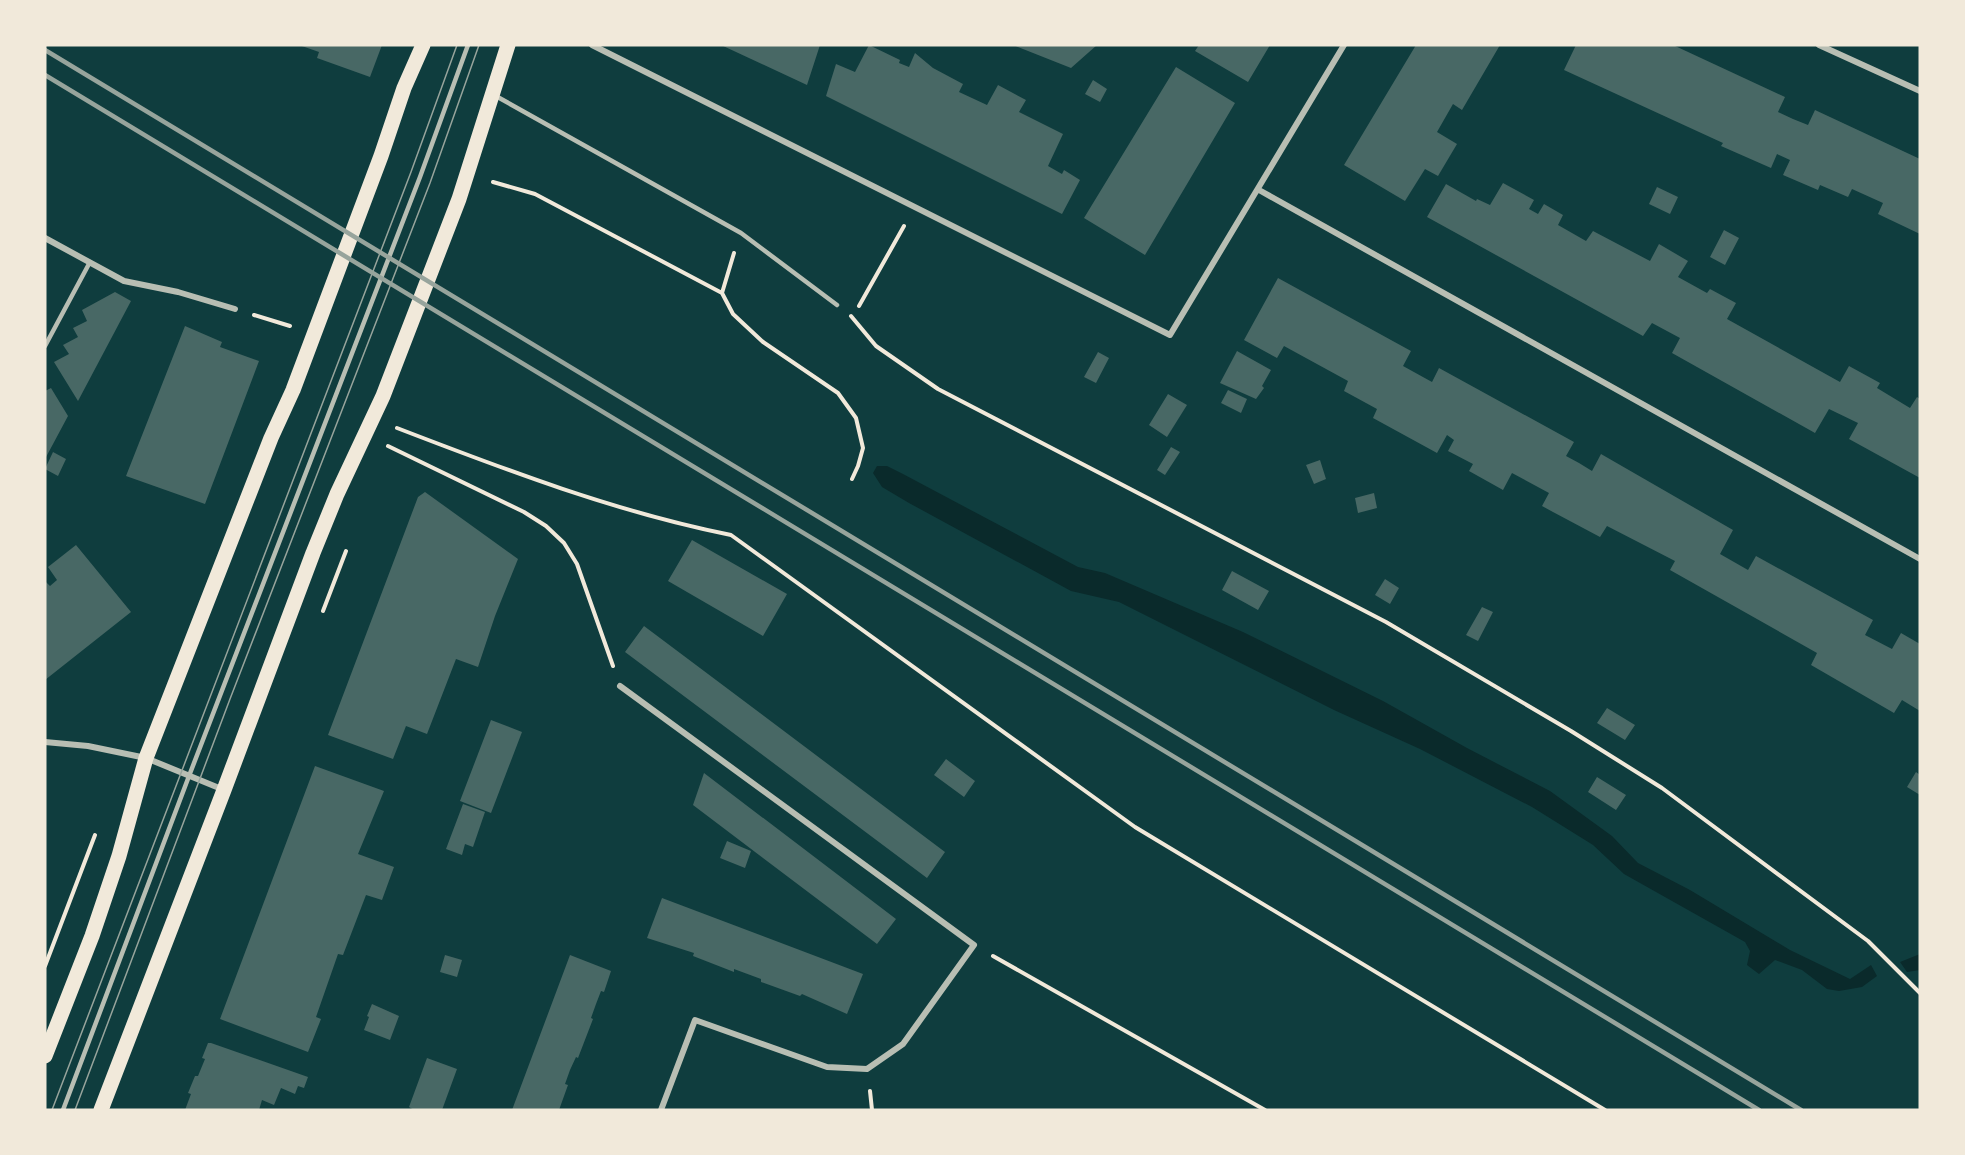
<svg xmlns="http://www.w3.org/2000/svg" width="1965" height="1155" font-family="Signika,sans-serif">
<rect width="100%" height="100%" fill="#0f3d3e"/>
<!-- water -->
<path fill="#0a2a2b" d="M877 466H887L903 474 1078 567 1105 573 1243 632 1383 701 1467 748 1550 791 1612 836 1638 863 1690 890 1790 950 1850 979 1871 965 1877 976 1862 987 1839 991 1827 989 1802 970 1775 960 1759 974 1747 965 1750 951 1745 942 1624 874 1593 845 1532 807 1420 749 1334 710 1119 602 1071 591 909 503 882 487 873 473Z
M1920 954V970L1907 972 1900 962Z"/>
<!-- building -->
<path fill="#486865" d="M299 45H382L370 77 317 58 319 52Z
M721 45H820L807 85Z
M869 45 900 60 899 63 909 67 915 53 933 68 963 84 959 92 987 105 998 85 1026 100 1019 112 1063 134 1048 166 1062 174 1064 170 1080 180 1062 214 826 96 836 64 855 72Z
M1013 45H1097L1071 68Z
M1199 45H1270L1248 82 1195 51Z
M1416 45H1500L1462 110 1453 104 1437 132 1457 144 1438 176 1425 169 1405 201 1344 165Z
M1576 45H1673L1785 97 1778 112 1793 119 1808 125 1815 110 1920 159V234L1878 214 1883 203 1852 189 1848 197 1820 185 1818 190 1783 175 1790 160 1777 154 1771 168 1721 146 1723 143 1564 70Z
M1176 67 1235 103 1145 255 1084 218Z
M1093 80 1107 89 1100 102 1085 94Z
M1503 183 1534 200 1529 209 1538 214 1544 204 1563 215 1558 225 1586 241 1593 231 1650 261 1659 244 1688 261 1678 277 1707 293 1710 289 1736 303 1727 319 1840 382 1849 366 1880 383 1877 388 1910 408 1917 397 1920 399V478L1849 439 1858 423 1829 409 1815 433 1672 353 1680 338 1652 323 1643 336 1427 217 1446 184 1476 201 1477 199 1490 205Z
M1657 187 1678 197 1670 214 1649 204Z
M1724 230 1739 238 1725 265 1710 257Z
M1278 278 1411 351 1403 366 1432 382 1439 368 1574 442 1566 456 1579 463 1592 471 1601 454 1733 530 1720 554 1748 570 1756 556 1873 620 1865 635 1892 649 1901 633 1920 644V711L1902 700 1894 713 1811 665 1817 653 1670 570 1675 561 1607 526 1600 537 1553 512 1542 506 1549 493 1512 473 1503 490 1469 471 1473 464 1448 451 1454 440 1447 435 1437 453 1373 418 1377 409 1344 391 1348 381 1284 346 1277 358 1244 340Z
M115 292 131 301 78 401 54 362 69 354 63 345 78 337 73 328 87 321 82 310Z
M185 326 222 342 220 347 259 361 205 504 126 476Z
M1237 351 1271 370 1262 386 1264 388 1256 399 1220 383Z
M1098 352 1109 358 1096 383 1084 377Z
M51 388 68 416 45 459V391Z
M1228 390 1247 399 1241 413 1221 403Z
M1168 394 1187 405 1167 437 1149 425Z
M1171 447 1180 452 1165 475 1157 470Z
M53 452 66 459 58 476 45 469Z
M1320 460 1326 479 1314 484 1306 465Z
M425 492 518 559 495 616 478 667 456 659 427 734 406 726 393 759 328 735 418 497Z
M1374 493 1377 508 1358 513 1355 498Z
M692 540 787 594 763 636 668 581Z
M76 545 131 612 45 680V581L50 586 57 580 48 567Z
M1232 571 1269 591 1258 610 1222 590Z
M1385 579 1399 588 1390 604 1375 595Z
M1482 607 1493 612 1478 641 1466 635Z
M644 626 945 852 927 878 625 652Z
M1607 708 1635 725 1625 740 1597 723Z
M491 720 522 732 491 813 460 801Z
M946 759 975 781 964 797 934 775Z
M315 766 384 791 358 854 394 867 382 900 366 895 343 955 338 954 316 1017 321 1019 308 1052 220 1019Z
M1916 772 1920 775V795L1907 787Z
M704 773 896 919 877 944 693 805Z
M1597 777 1626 795 1616 810 1588 792Z
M463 804 485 812 473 847 465 844 462 855 446 849Z
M727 841 751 851 745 868 720 858Z
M662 898 863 974 847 1014 802 994 800 996 761 982V979L734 969V972L693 956 694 953 647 938Z
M445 955 462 960 457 977 440 972Z
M570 955 611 971 604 992 601 991 596 1004 591 1018 593 1019 578 1058 576 1057 570 1070 565 1084 568 1085 559 1110H512Z
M372 1004 399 1016 390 1040 364 1030 369 1017 367 1016Z
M208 1043H211L308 1077 304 1088 298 1086 295 1094 281 1088 274 1105 262 1100 259 1110H185L191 1094 188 1093 195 1076H198L205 1059 202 1058Z
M427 1058 457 1069 442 1110H414L409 1107Z"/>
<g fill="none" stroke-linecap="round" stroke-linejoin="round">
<!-- path -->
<path stroke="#f1e9da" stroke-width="4" d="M493 182 535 194 722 293
M734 253 722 293 733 314 763 342 838 393 856 418 863 448 858 466 852 479
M859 306 904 226
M254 315 290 326
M851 316 876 346 938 389 1386 622 1571 731 1662 788 1868 941 1920 993
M397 428C506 470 616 512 731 535L1135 827 1605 1110
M388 446 524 512 546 526 564 543 577 564 613 666
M323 611 346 551
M993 956 1265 1110
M45 966 95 835
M870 1091 872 1110"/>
<!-- service -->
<path stroke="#b8beb3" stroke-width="4.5" d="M494 95 741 233 837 305
M45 346 90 262
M63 1110 189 776 420 177 468 45"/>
<!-- minor -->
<path stroke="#b8beb3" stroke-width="6" d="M592 45 1170 335 1344 45
M1819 45 1920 91
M1259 190 1920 559
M45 238 124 281 178 292 235 309
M620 686 974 945 903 1044 867 1069 827 1067 695 1020 661 1110
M45 742 88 746 146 758 224 790"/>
<!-- primary -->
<path stroke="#f1e9da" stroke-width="15" d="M45 1056 92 936 119 856 146 758 271 438 293 390 381 156 404 88 423 45
M101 1110 224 790 313 553 337 494 383 396 459 199 508 45"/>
<!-- tram -->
<path stroke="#97a49c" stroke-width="1.5" d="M52 1110 411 172 457 45
M75 1110 230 699 430 183 479 45"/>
<!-- rail -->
<path stroke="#97a49c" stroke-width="4.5" d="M45 50 1801 1110
M45 75 1759 1110"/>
</g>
<!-- border -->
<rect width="1965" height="1155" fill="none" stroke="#f1e9da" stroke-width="93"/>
</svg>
